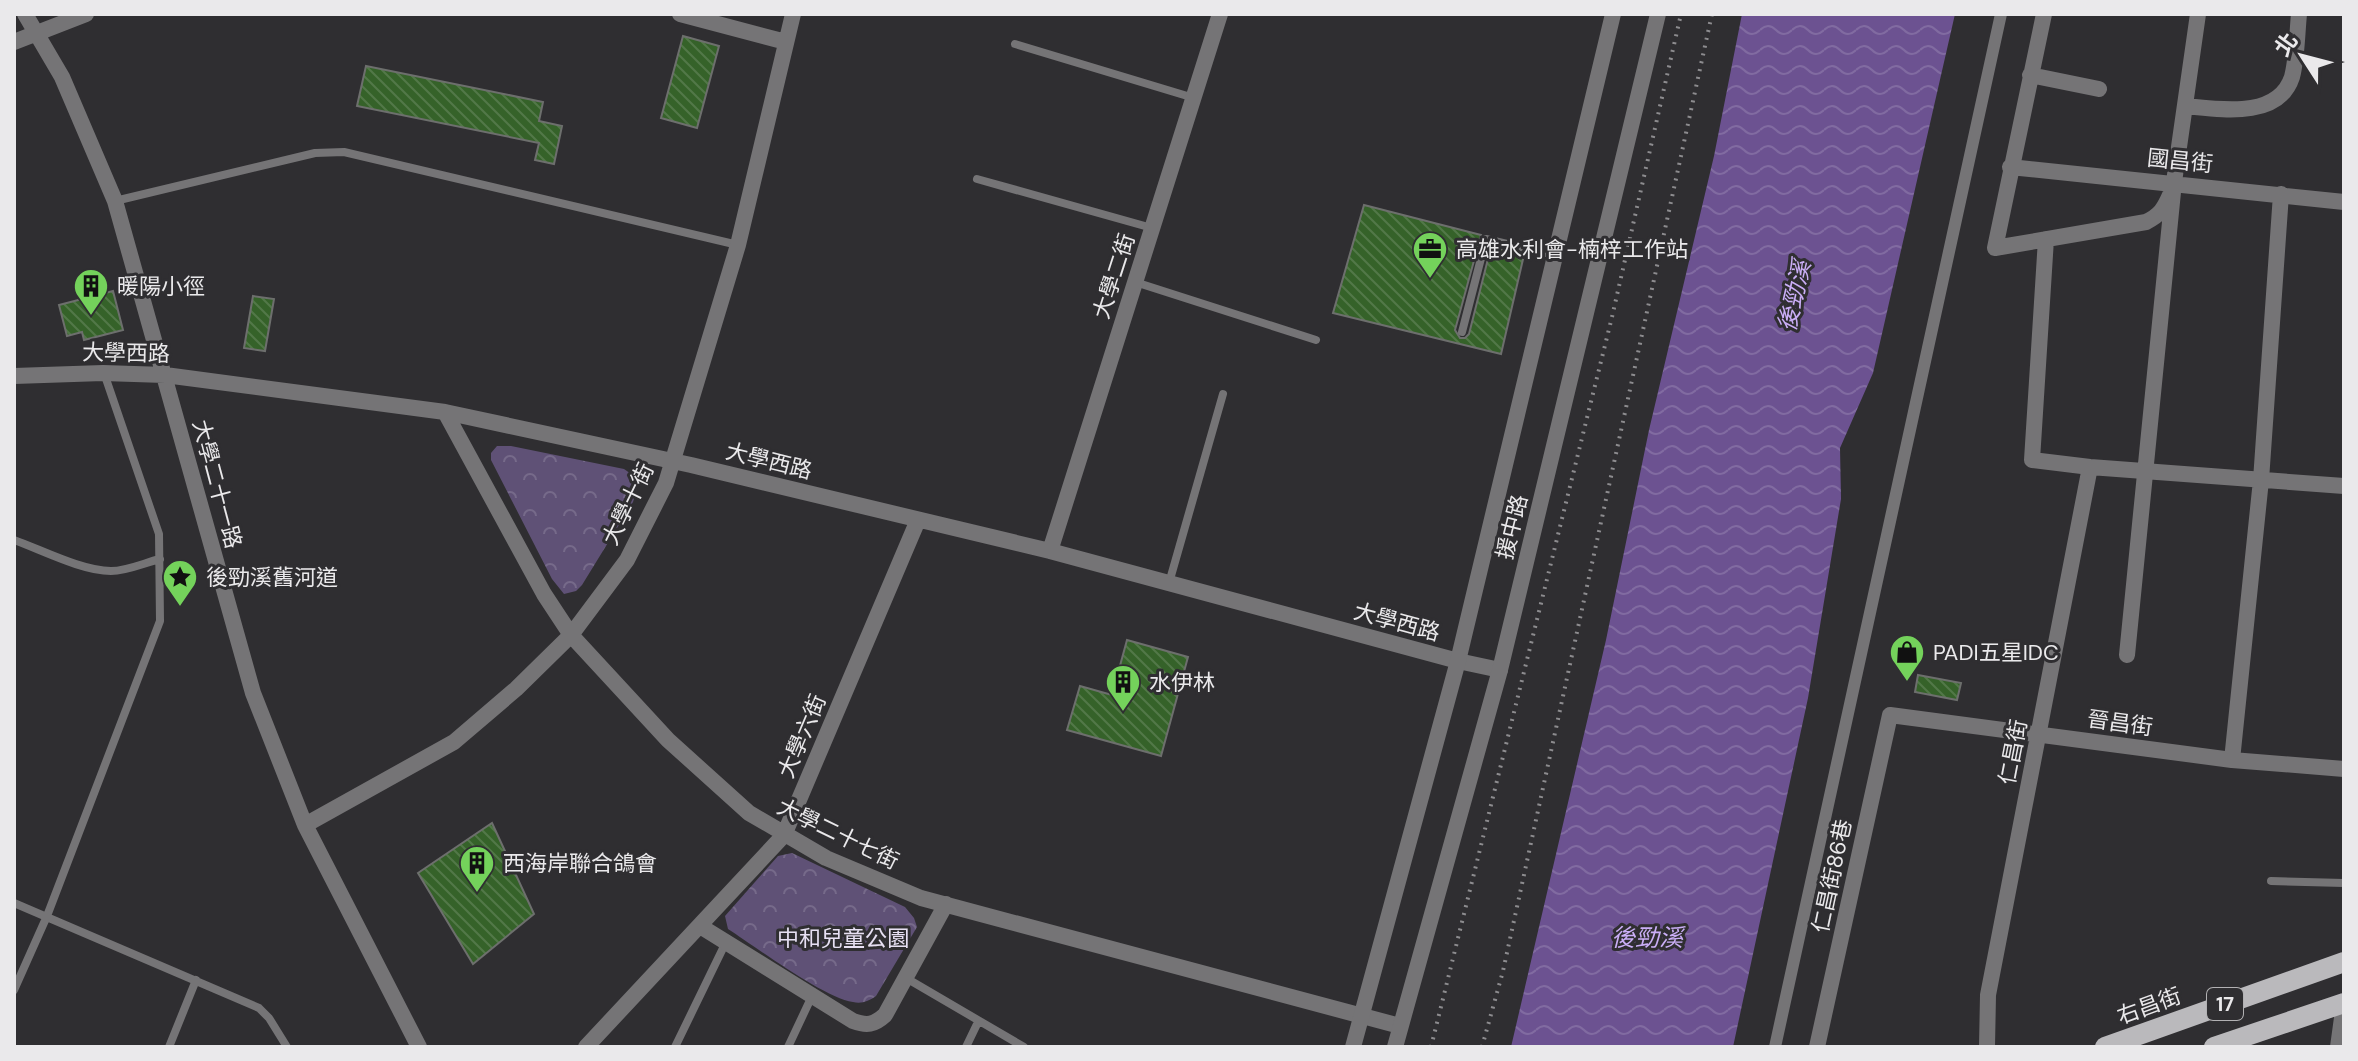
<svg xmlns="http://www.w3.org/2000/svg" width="2358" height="1061" font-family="'DM Sans','Noto Sans TC',sans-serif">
<defs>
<pattern id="forest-crowns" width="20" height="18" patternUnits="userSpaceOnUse" patternTransform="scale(2)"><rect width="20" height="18" fill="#5f5176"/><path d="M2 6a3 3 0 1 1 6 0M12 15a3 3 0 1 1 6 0" fill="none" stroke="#766a8a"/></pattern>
<pattern id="water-waves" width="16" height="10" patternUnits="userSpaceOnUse" patternTransform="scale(2)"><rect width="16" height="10" fill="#6c5291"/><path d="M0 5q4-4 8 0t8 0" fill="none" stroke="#816ba1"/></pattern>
<pattern id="building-back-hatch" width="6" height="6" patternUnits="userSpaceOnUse" patternTransform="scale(2)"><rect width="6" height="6" fill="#356229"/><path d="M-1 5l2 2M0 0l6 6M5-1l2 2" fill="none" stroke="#527848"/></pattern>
</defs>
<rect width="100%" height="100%" fill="#2f2e31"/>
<!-- forest -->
<path fill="url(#forest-crowns)" d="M497 446H511L624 469 634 476 638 485 633 502 582 585 576 591 564 594 552 579 491 460V453Z
M792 853 905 907 914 918 917 927 876 996C869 1001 862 1004 853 1002 824 998 756 947 728 929L725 916 778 856Z"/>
<!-- water -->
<path fill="url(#water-waves)" d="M1742 14H1955L1873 373 1840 448 1841 499 1808 698 1733 1047H1511L1606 640 1649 430 1714 156Z"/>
<!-- building -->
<path fill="url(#building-back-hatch)" stroke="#6d6f6d" stroke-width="2" d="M683 36 719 46 697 128 661 118Z
M366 66 543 102 539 121 562 126 554 164 535 160 539 143 357 106Z
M1364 205 1481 235 1455 330 1460 338H1465L1469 334 1491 247 1524 255 1501 354 1333 313Z
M113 291 123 330 84 340 82 332 67 336 59 305Z
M253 296 274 299 265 351 244 348Z
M1127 640 1188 657 1161 756 1067 730 1080 686 1112 695Z
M1918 675 1961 683 1957 700 1915 692Z
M492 823 534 914 473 964 418 873Z"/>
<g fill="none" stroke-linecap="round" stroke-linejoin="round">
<!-- path -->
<path stroke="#8d8c8f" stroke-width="4" stroke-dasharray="2 6" stroke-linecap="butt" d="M1431 1047 1612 317 1681 14
M1482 1047 1503 971 1712 14"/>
<!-- service -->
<path stroke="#757476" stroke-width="8" d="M1015 44 1194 98
M977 179 1152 228
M115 201 315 153 344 152 738 245
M1135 282 1316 340
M1462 332 1486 239 1555 255
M14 540C42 550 82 571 111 571 127 571 144 563 160 559
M1169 583 1223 394
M2271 881 2344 883
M14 903 259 1008 269 1018 287 1047
M906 978 1024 1047
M14 990 47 916 160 621 159 534 104 373
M169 1047 196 980
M675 1047 726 942
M788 1047 812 996
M966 1047 978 1022"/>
<!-- pedestrian -->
<path stroke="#757476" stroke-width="12" d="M1775 1047 2001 14"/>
<!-- minor -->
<path stroke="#757476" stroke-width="16" d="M25 14 62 77 115 201 253 693 305 825 419 1047
M680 14 786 42
M2044 14 1995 248 2146 222C2160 215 2164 209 2170 195
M14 42 86 14
M2030 75 2099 89
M2185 106C2218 109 2278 120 2292 77 2297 58 2297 34 2299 14
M2010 167 2344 202
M2046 239 2032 460 2090 467 2344 486
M14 376 103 373 165 375 445 412 691 465 1050 551 1458 661 1500 670
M445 412 544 594 571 635 668 740 749 813 826 858 921 898 1400 1026
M1050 551 1220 14
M2127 655 2174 182 2198 14
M2232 760 2261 480 2281 194
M305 825 454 742 516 689 571 635 627 560 666 483 738 245 793 14
M700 926 853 1021C867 1026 874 1025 885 1015L946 904
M586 1047 784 835 918 520
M1817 1047 1890 715 2232 760 2344 769
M1987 1047 1988 995 2090 467
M2338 1047 2344 1003"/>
<!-- tertiary -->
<path stroke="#757476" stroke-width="16" d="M1353 1047 1458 661 1613 14
M1395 1047 1500 670 1658 14"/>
<!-- primary -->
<path stroke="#bab9bc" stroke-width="20" d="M2105 1047 2344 962
M2214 1047 2344 1003"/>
</g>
<!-- icons -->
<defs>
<g id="office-pin" transform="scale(1.8)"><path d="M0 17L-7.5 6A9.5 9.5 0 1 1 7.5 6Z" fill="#74d25b" stroke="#2f2e31"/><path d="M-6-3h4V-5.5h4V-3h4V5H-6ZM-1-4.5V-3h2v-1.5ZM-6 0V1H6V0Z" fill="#111"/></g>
<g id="building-pin" transform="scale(1.8)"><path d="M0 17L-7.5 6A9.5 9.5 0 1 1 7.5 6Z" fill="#74d25b" stroke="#2f2e31"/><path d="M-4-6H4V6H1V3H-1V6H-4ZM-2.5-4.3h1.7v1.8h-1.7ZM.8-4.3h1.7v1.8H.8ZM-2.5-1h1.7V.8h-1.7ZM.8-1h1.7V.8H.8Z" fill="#111"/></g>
<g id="sight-pin" transform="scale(1.8)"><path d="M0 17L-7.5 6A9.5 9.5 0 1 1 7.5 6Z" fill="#74d25b" stroke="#2f2e31"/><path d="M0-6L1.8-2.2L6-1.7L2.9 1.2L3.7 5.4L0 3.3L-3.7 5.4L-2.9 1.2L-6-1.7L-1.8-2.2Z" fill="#111"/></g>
<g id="shop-pin" transform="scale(1.8)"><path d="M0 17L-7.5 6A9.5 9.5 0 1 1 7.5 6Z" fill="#74d25b" stroke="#2f2e31"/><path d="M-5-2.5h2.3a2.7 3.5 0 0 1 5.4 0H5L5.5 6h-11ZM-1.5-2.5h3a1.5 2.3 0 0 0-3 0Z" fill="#111"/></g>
</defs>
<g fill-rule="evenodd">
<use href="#office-pin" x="1430" y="249"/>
<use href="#building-pin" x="91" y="286"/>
<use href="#sight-pin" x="180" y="577"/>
<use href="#shop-pin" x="1907" y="652"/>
<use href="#building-pin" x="1123" y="682"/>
<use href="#building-pin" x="477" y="863"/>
</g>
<g text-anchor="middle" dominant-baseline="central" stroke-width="6" stroke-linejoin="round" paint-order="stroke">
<!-- shield labels -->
<rect fill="#2f2e31" stroke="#b2b1b3" stroke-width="2" x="2207" y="988" width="36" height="32" rx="6"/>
<g font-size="20" font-weight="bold" fill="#eae9eb">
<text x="2225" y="1004">17</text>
</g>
<!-- street labels -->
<g font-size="22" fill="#eae9eb" stroke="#2f2e31">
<text transform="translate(2180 161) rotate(6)">國昌街</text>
<text transform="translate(1114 276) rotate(-72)">大學二街</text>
<text transform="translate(126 353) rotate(1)">大學西路</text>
<text transform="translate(769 461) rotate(14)">大學西路</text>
<text transform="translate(217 484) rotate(75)">大學二十一路</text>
<text transform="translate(628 504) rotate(-64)">大學十街</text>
<text transform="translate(1512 527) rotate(-76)">援中路</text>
<text transform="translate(1397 622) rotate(15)">大學西路</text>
<text transform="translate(2120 723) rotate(8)">晉昌街</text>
<text transform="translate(802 736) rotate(-67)">大學六街</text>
<text transform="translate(2013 752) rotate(-79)">仁昌街</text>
<text transform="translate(838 834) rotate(26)">大學二十七街</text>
<text transform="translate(1832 876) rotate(-78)">仁昌街86巷</text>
<text transform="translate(2149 1006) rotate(-20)">右昌街</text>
</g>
<!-- poi labels -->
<g font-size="22" fill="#eae9eb" stroke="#2f2e31" text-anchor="start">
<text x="1456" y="249">高雄水利會-楠梓工作站</text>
<text x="117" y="286">暖陽小徑</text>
<text x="206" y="577">後勁溪舊河道</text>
<text x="1933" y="652">PADI五星IDC</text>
<text x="1149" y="682">水伊林</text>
<text x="503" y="863">西海岸聯合鴿會</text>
</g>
<!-- park labels -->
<g font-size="22" fill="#e7e0f3" stroke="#2f2e31">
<text x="843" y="938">中和兒童公園</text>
</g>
<!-- water labels -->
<g font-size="24" font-style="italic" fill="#caaef6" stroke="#2f2e31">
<text transform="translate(1794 296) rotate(-77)">後勁溪</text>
<text x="1647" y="937">後勁溪</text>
</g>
</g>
<!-- border -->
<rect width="2358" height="1061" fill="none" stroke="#eae9eb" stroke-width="32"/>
<!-- north arrow -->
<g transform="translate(2302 56) rotate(306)" stroke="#2f2e31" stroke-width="6" paint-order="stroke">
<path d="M0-6L14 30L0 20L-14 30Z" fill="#eae9eb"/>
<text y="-12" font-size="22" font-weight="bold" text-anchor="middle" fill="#eae9eb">北</text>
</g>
</svg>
